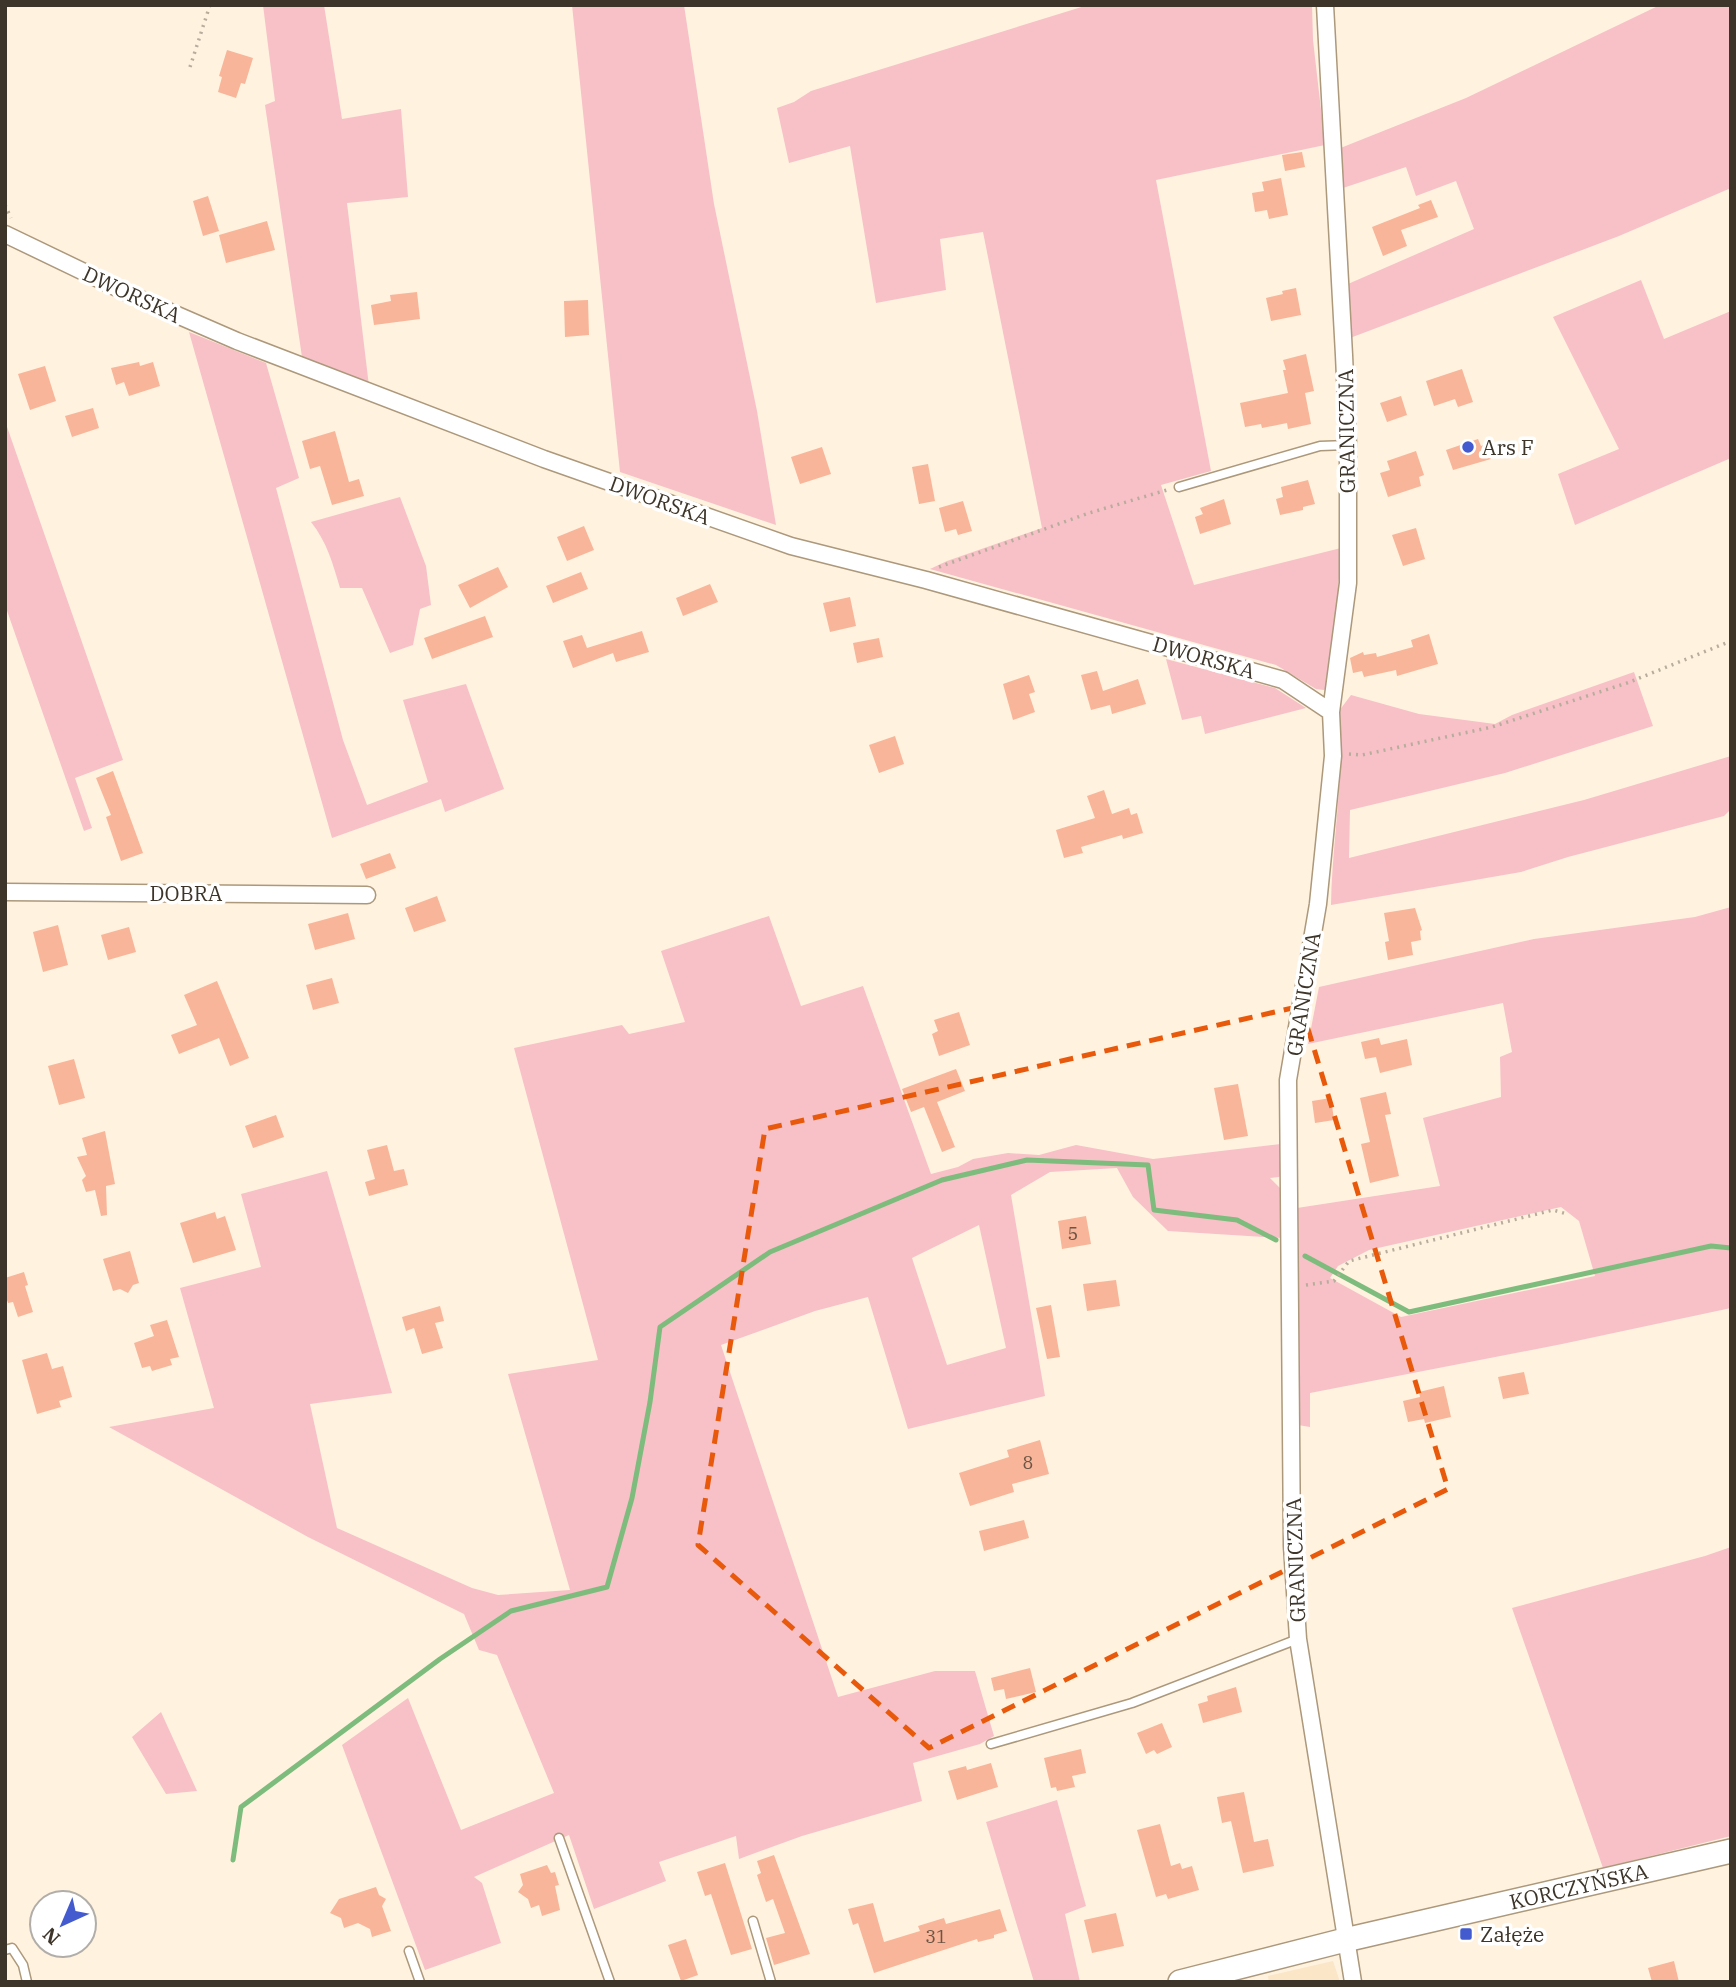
<svg xmlns="http://www.w3.org/2000/svg" width="1736" height="1987" font-family="'IBM Plex Serif',serif">
<rect width="100%" height="100%" fill="#fff2df"/>
<!-- built -->
<path fill="#fbe6c8" d="M1333 1961 1340 1982H1269L1268 1976Z"/>
<!-- green -->
<path fill="#f7c1c7" fill-rule="evenodd" d="M263 5H324L342 119 401 109 408 197 347 203 369 386 302 357 265 105 275 101Z
M572 5H684L714 204 757 411 776 525 620 472Z
M1088 5H1312L1313 40 1325 145 1156 180 1211 471 1161 485 1194 585 1341 548 1332 681 1324 690 1316 689 1276 665 930 569 947 561 1042 528 983 232 940 239 946 290 876 303 850 146 789 163 777 108 794 102 811 91Z
M1660 5H1731V188L1619 236 1350 338 1348 284 1474 229 1456 181 1416 196 1406 167 1340 189 1338 149 1466 98Z
M1641 280 1664 339 1731 311V458L1575 525 1558 474 1619 449 1553 317Z
M189 332 266 363 299 478 276 488 343 740 367 805 428 782 403 700 466 684 504 789 445 812 441 799 332 838Z
M5 421 123 760 75 778 92 828 84 831 5 605Z
M400 497 426 566 431 605 420 609 413 645 390 653 362 588H340C333 564 327 542 311 522Z
M1166 659 1275 688 1306 708 1205 734 1201 716 1182 720Z
M1634 672 1653 726 1505 773 1350 810 1349 858 1584 800 1731 756V809L1724 816 1568 857 1521 872 1331 905C1332 841 1345 775 1339 711L1351 695 1419 714 1495 724 1512 715Z
M1731 907V1308L1562 1344 1310 1393V1427L1298 1425 1297 1208 1440 1186 1423 1118 1501 1097 1500 1057 1512 1052 1503 1003 1308 1044 1319 987 1534 939 1695 917ZM1561 1207 1579 1221 1595 1276 1401 1317 1330 1278 1338 1266 1369 1250Z
M769 916 801 1006 863 986 931 1174 958 1167 973 1159 1008 1153 1039 1155 1076 1145 1153 1159 1281 1144 1283 1174 1279 1177 1270 1178 1280 1188 1282 1238 1168 1231 1133 1197 1117 1168 1050 1172 1011 1195 1045 1396 908 1429 868 1297 815 1311 721 1345 838 1697 935 1671H975L994 1736 980 1744 913 1763 922 1801 802 1836 739 1859 736 1836 659 1862 666 1881 594 1909 569 1835 474 1877 482 1883 501 1943 425 1970 342 1745 408 1698 461 1830 554 1793 497 1655 479 1650 464 1614 308 1537 109 1427 214 1408 180 1288 261 1267 241 1194 327 1171 392 1393 310 1404 337 1528 472 1588 498 1595 570 1590 508 1374 598 1360 514 1048 622 1025 629 1034 685 1022 661 951ZM979 1225 1006 1348 947 1365 912 1258Z
M1731 1547V1836L1603 1868 1512 1608 1705 1556Z
M161 1712 197 1791 166 1794 132 1737Z
M1057 1800 1086 1906 1065 1914 1080 1982H1034L986 1822Z"/>
<g fill="none" stroke-linecap="round" stroke-linejoin="round">
<!-- stream -->
<path stroke="#7dbc7d" stroke-width="5" d="M1305 1256 1409 1312 1711 1246 1731 1248
M233 1860 241 1807 440 1659 511 1611 607 1587 632 1498 650 1402 660 1327 770 1252 942 1180 1027 1160 1148 1165 1154 1210 1237 1220 1276 1240"/>
</g>
<!-- building -->
<path fill="#f8b599" d="M227 50 253 58 245 84 241 83 236 98 218 92 222 77 219 76Z
M1302 152 1305 167 1285 171 1282 155Z
M1281 178 1288 215 1269 219 1267 210 1255 212 1252 193 1264 191 1262 182Z
M208 196 219 231 203 236 193 201Z
M1431 200 1438 217 1401 230 1407 246 1383 256 1372 227 1420 208 1418 205Z
M267 221 275 250 226 263 219 235Z
M1296 288 1301 315 1271 321 1266 298 1283 294 1282 291Z
M417 292 420 319 374 325 371 305 391 301 390 295Z
M588 300 589 335 565 337 564 301Z
M1306 354 1314 391 1305 393 1311 424 1288 429 1287 423 1262 428 1261 424 1245 427 1240 403 1288 393 1283 370H1286L1283 360Z
M139 362 140 366 153 362 160 386 129 396 124 382 116 385 111 368Z
M45 366 56 401 30 410 18 374Z
M1462 369 1473 402 1458 407 1455 399 1434 406 1426 381Z
M1401 396 1407 415 1387 422 1380 403Z
M93 408 99 428 72 437 65 416Z
M335 431 349 482 359 479 364 496 332 505 320 466 310 469 302 441Z
M1478 439 1481 446 1486 444 1491 459 1453 470 1446 450Z
M822 447 831 474 800 484 791 457Z
M1416 451 1424 475 1419 477 1421 486 1388 497 1380 473 1390 470 1387 461Z
M928 464 935 501 919 504 912 467Z
M1308 480 1315 504 1303 507V510L1280 515 1276 499 1283 497 1281 487Z
M1224 499 1231 524 1200 534 1195 517 1203 514 1200 508Z
M963 501 972 531 958 535 956 529 945 532 939 508Z
M584 526 594 550 567 561 557 537Z
M1416 528 1425 559 1403 566 1392 535Z
M498 567 508 587 470 608 458 585Z
M581 572 588 589 553 603 546 586Z
M710 584 718 602 683 616 676 598Z
M850 597 856 626 830 632 823 603Z
M485 616 493 637 432 659 424 638Z
M642 631 649 652 616 662 613 653 573 668 563 641 582 635 587 648Z
M1429 634 1438 664 1397 676 1396 670 1364 677 1362 671 1353 673 1350 658 1363 652 1364 655 1376 653 1377 657 1413 647 1411 640Z
M879 638 883 657 857 663 853 643Z
M1097 671 1103 691 1138 679 1146 704 1112 714 1110 705 1091 710 1081 675Z
M1029 675 1035 692 1029 694 1035 712 1013 720 1003 684Z
M895 736 904 764 879 773 869 745Z
M113 771 143 853 121 861 106 817 111 815 96 778Z
M1104 790 1112 814 1129 808 1131 815 1137 813 1143 833 1123 839 1122 835 1081 847 1083 853 1064 858 1056 830 1095 818 1087 796Z
M390 853 396 868 366 879 360 864Z
M437 896 446 921 414 932 405 908Z
M1415 908 1422 930 1420 931 1421 940 1411 942 1413 955 1388 960 1385 942 1389 941 1384 913Z
M348 913 355 939 315 950 308 924Z
M58 925 68 965 43 972 33 932Z
M129 927 136 952 108 960 101 935Z
M332 978 339 1003 313 1010 306 985Z
M217 981 249 1058 230 1066 219 1038 179 1054 171 1035 197 1025 184 995Z
M959 1012 970 1045 939 1056 932 1034 938 1031 934 1020Z
M1379 1038 1381 1045 1407 1039 1412 1065 1380 1073 1376 1057 1365 1059 1361 1042Z
M74 1059 85 1098 59 1105 48 1066Z
M956 1069 965 1091 937 1102 955 1147 942 1152 924 1107 911 1112 902 1089Z
M1238 1084 1248 1136 1224 1140 1214 1088Z
M1386 1092 1391 1114 1385 1115 1399 1176 1370 1183 1361 1144 1370 1142 1360 1098Z
M1331 1098 1334 1120 1315 1123 1312 1101Z
M276 1115 284 1137 253 1148 245 1126Z
M105 1131 115 1184 106 1186 107 1215 101 1216 95 1190 86 1192 82 1180 86 1176 77 1157 87 1155 82 1138Z
M387 1145 394 1171 404 1169 408 1185 369 1196 365 1182 375 1179 367 1150Z
M215 1212 217 1219 225 1216 236 1250 193 1263 180 1223Z
M1086 1216 1091 1244 1062 1249 1058 1221Z
M130 1251 139 1283 133 1285 128 1293 120 1289 113 1291 103 1259Z
M24 1272 28 1285 25 1286 33 1312 18 1317 13 1302 8 1303 5 1294V1278Z
M1116 1280 1120 1306 1087 1311 1083 1284Z
M1051 1305 1060 1357 1047 1359 1036 1308Z
M440 1306 444 1321 435 1323 443 1348 422 1354 414 1328 406 1331 402 1317Z
M167 1320 179 1357 170 1359 172 1365 152 1371 150 1366 142 1368 134 1343 154 1336 150 1325Z
M47 1353 52 1369 63 1366 72 1397 59 1401 61 1407 37 1414 22 1360Z
M1524 1372 1529 1394 1503 1399 1498 1377Z
M1444 1386 1451 1417 1425 1423 1424 1419 1408 1422 1403 1401 1420 1397 1419 1392Z
M1040 1440 1049 1474 1012 1484 1014 1492 970 1506 959 1473 1009 1457 1007 1450Z
M1024 1520 1029 1538 984 1551 979 1531Z
M1030 1668 1036 1692 1006 1699 1004 1689 994 1691 991 1678Z
M1236 1687 1242 1712 1203 1723 1198 1704 1208 1701 1207 1696Z
M1162 1723 1172 1747 1157 1754 1154 1750 1146 1754 1137 1733Z
M1081 1749 1086 1773 1072 1776 1075 1787 1057 1791 1056 1787 1051 1788 1044 1758Z
M991 1763 998 1787 957 1800 948 1771 966 1766 967 1770Z
M1244 1792 1254 1842 1268 1839 1274 1866 1243 1873 1231 1821 1222 1823 1217 1797Z
M1160 1824 1171 1866 1180 1863 1182 1869 1192 1866 1199 1890 1168 1899 1166 1894 1156 1897 1137 1830Z
M774 1855 810 1954 774 1965 766 1938 785 1933 773 1899 766 1902 757 1875 761 1873 757 1861Z
M725 1863 752 1949 731 1955 711 1894 705 1896 697 1872Z
M547 1865 551 1873 555 1872 559 1885 555 1886 560 1910 542 1916 539 1905 531 1908 528 1899 518 1892 523 1885 520 1874Z
M376 1887 379 1895 386 1899 382 1906 391 1931 372 1937 370 1929 358 1923 344 1928 341 1918 330 1913 339 1899Z
M873 1903 884 1942 920 1931 918 1926 944 1918 946 1924 1000 1909 1007 1931 994 1935V1938L978 1942 977 1939 874 1973 858 1923 853 1925 848 1909Z
M1116 1913 1124 1946 1092 1953 1084 1920Z
M686 1939 698 1975 681 1981 668 1945Z
M1674 1961 1679 1982H1652L1648 1968Z"/>
<g fill="none" stroke-linecap="round" stroke-linejoin="round">
<!-- service casing -->
<g stroke="#ac987b" stroke-width="11">
<path id="service" d="M1179 487 1320 446 1348 445
M991 1744 1132 1703 1298 1639
M559 1838 610 1982
M753 1921 771 1982
M5 1950 12 1948 23 1965 27 1982
M409 1951 420 1982"/>
</g>
<!-- minor casing -->
<g stroke="#ac987b" stroke-width="19">
<path id="minor" d="M1325 5 1344 355 1348 445V583L1331 712 1333 756 1318 904 1288 1080 1292 1546 1298 1639 1353 1982
M5 234 138 298 237 341 544 459 791 546 926 580 1283 680 1331 712
M5 892 367 895"/>
</g>
<!-- secondary casing -->
<g stroke="#ac987b" stroke-width="26">
<g id="secondary">
<path id="s1" d="M1180 1982 1345 1940 1731 1851"/>
</g>
</g>
<!-- path -->
<path stroke="#b8ad9d" stroke-width="3.5" stroke-dasharray="2 5" stroke-linecap="butt" d="M190 67 210 5
M5 205 11 218
M939 567 1089 513 1167 490
M1349 754 1362 755 1492 727 1627 683 1731 641
M1306 1285 1334 1281 1349 1261 1553 1210 1567 1214"/>
<!-- service -->
<use href="#service" stroke="#fff" stroke-width="8"/>
<!-- minor -->
<use href="#minor" stroke="#fff" stroke-width="16"/>
<!-- secondary -->
<use href="#secondary" stroke="#fff" stroke-width="23"/>
</g>
<!-- marked area -->
<path fill="none" stroke="#e8590c" stroke-width="5" stroke-dasharray="14 9" stroke-linejoin="round" d="M1301 1006 1448 1489 929 1748 698 1545 765 1129Z"/>
<!-- markers -->
<g fill="#445bcf" stroke="#fff" stroke-width="2.5">
<circle cx="1468" cy="447" r="7"/>
<rect x="1459" y="1927" width="14" height="14" rx="3.5"/>
</g>
<g text-anchor="middle" dominant-baseline="central" stroke-width="7" stroke-linejoin="round" paint-order="stroke">
<!-- number labels -->
<g font-size="18" fill="#6c5545">
<text x="1073" y="1233">5</text>
<text x="1028" y="1462">8</text>
<text x="936" y="1936">31</text>
</g>
<!-- street labels -->
<g font-size="21" fill="#3d3529" stroke="#fff">
<text transform="translate(132 294) rotate(25)">DWORSKA</text>
<text transform="translate(1346 431) rotate(-91)">GRANICZNA</text>
<text transform="translate(660 500) rotate(20)">DWORSKA</text>
<text transform="translate(1204 657) rotate(16)">DWORSKA</text>
<text x="186" y="893">DOBRA</text>
<text transform="translate(1303 994) rotate(-81)">GRANICZNA</text>
<text transform="translate(1295 1560) rotate(-92)">GRANICZNA</text>
<text stroke="none"><textPath href="#s1" startOffset="410">KORCZYŃSKA</textPath></text>
</g>
<!-- poi labels -->
<g font-size="21" fill="#3d3529" stroke="#fff" text-anchor="start">
<text x="1482" y="447">Ars F</text>
<text x="1480" y="1934">Załęże</text>
</g>
</g>
<!-- border -->
<rect width="1736" height="1987" fill="none" stroke="#3d3529" stroke-width="14"/>
<!-- north arrow -->
<g transform="translate(63 1924) rotate(224)"><circle r="33" fill="#ffffff" stroke="#b1aea9" stroke-width="2"/>
<path d="M0-5L12 26L0 18L-12 26Z" fill="#445bcf"/>
<text y="-10" font-size="19" font-weight="bold" text-anchor="middle" fill="#3d3529">N</text>
</g>
</svg>
